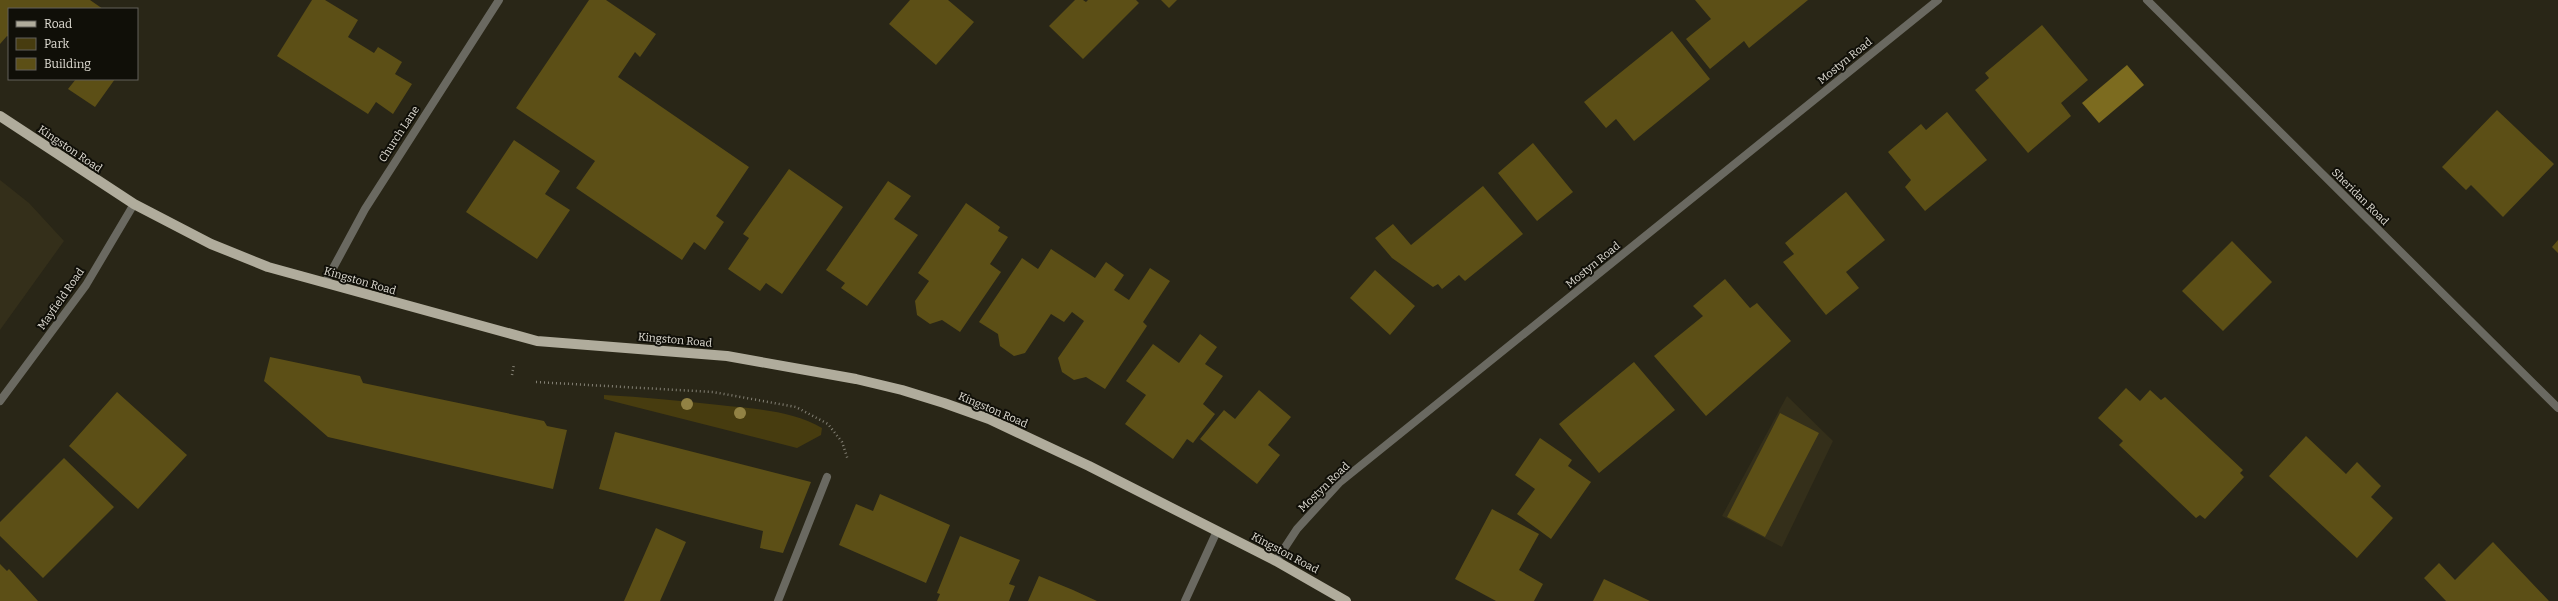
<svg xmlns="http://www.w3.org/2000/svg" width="2558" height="601" font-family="Bitter,serif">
<rect width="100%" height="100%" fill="#292617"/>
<!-- built -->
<path fill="#342f1a" d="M0 180 29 203 64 241 0 330Z
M1787 396 1833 441 1782 547 1722 516Z"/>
<!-- green -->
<path fill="#473c0f" d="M604 395C643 397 681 401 719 405 754 409 791 410 822 428L821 435 797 448 604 399Z"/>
<!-- water -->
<path fill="#7c6b1f" d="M2127 65 2144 85 2099 123 2082 103Z"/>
<!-- building -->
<path fill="#5c4f16" d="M0 0H90L103 9H9V37L7 36 0 44Z
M312 0H325L358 20 348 37 374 53 378 47 402 62 395 74 412 84 393 114 376 102 368 114 277 56Z
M589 0H606L656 34 640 57 635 52 618 77 749 167 716 216 724 222 705 250 694 242 682 260 576 188 595 161 516 108Z
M910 0H948L974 22 936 65 889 24Z
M1075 0H1083L1086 2 1088 0H1136L1139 3 1083 59 1049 26Z
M1161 0H1177L1169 8Z
M1695 0H1808L1749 48 1744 41 1710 69 1686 39 1711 19Z
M2042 25 2088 80 2061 103 2071 116 2028 153 1975 90 1989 78 1985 73Z
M1672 31 1710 79 1634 141 1616 119 1606 128 1584 102Z
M76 79H115L95 107 68 89Z
M2497 110 2554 164 2503 217 2471 185 2466 190 2442 167Z
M1947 112 1987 160 1925 211 1905 187 1911 180 1888 152 1921 124 1926 130Z
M514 140 560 171 545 194 570 210 537 259 466 212Z
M1533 143 1573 192 1537 221 1498 173Z
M789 169 843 207 782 294 766 283 760 291 728 269 749 238 743 234Z
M888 181 911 196 894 219 918 235 867 306 841 288 845 283 826 270Z
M1483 186 1523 234 1465 281 1459 275 1442 289 1438 284 1433 287 1392 258 1375 238 1393 224 1411 245Z
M1846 192 1885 240 1846 272 1859 288 1826 315 1783 262 1794 254 1785 243Z
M966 203 1000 227 998 231 1008 237 990 264 1001 272 960 332 942 320 930 324 917 315 915 301 929 281 918 273Z
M2558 240V253L2552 247Z
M2232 241 2272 282 2223 331 2182 291Z
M1051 249 1095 278 1106 262 1124 275 1114 290 1129 300 1150 268 1170 281 1143 322 1147 326 1105 389 1086 377 1074 380 1062 372 1058 358 1084 321 1072 312 1064 322 1051 314 1025 353 1014 356 1000 346 998 334 979 322 1022 258 1038 269Z
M1375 270 1415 306 1390 335 1350 298Z
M1725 279 1750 308 1757 303 1791 341 1706 416 1654 356 1703 316 1693 306Z
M1200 334 1217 347 1205 364 1223 376 1203 404 1215 414 1193 443 1187 439 1173 459 1125 424 1146 395 1126 381 1153 344 1179 363Z
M270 357 360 376 363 383 544 421 547 426 567 430 553 489 328 437 264 381Z
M1634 362 1675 410 1599 473 1559 424Z
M2126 388 2140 401 2150 390 2161 400 2165 397 2243 470 2240 473 2244 477 2205 519 2200 515 2196 518 2119 445 2123 441 2098 418Z
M1259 390 1291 417 1268 445 1280 455 1257 484 1200 439 1224 410 1235 419Z
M117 392 187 455 138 509 69 446Z
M1780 413 1819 433 1765 537 1727 517Z
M615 432 811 482 783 553 760 548 763 531 599 489Z
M2306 436 2346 474 2357 462 2381 486 2371 497 2393 518 2357 558 2269 476Z
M1540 438 1572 460 1568 466 1591 482 1551 539 1517 514 1535 489 1515 475Z
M64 458 114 507 43 578 0 536V522Z
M880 494 950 525 926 583 839 545 856 504 873 511Z
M1492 509 1539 534 1519 570 1543 584 1534 601H1496L1455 579Z
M656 528 686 542 660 601H624Z
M960 536 1020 560 1009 584 1015 586 1009 601H937L940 594 937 593Z
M2493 542 2549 601H2446L2424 578 2439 563 2455 580Z
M0 564 7 571 9 569 38 601H0Z
M1039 576 1073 590 1097 601H1028Z
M1604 579 1650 601H1593Z"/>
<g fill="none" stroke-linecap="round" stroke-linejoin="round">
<!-- path -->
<path stroke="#848175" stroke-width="2.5" stroke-dasharray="1 3" stroke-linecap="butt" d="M512 375 514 364
M536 382 713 392 796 407 828 424 842 442 848 460"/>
<!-- service -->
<path stroke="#6a6961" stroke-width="8" d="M778 601 827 477"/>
<!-- minor -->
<path stroke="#6a6961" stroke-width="8" d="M2147 0 2558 408
M325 283 365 209 499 0
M0 401 86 285 134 204
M1276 561 1297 529 1339 483 1938 0
M1185 601 1217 531"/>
<!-- primary -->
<path stroke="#b0ac9c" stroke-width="10" d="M0 116 134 204 211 244 268 267 537 341 727 356 856 379 902 390 944 403 989 419 1089 466 1276 561 1346 601"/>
</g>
<!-- trees -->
<g fill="#928244">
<circle cx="687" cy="404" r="6"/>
<circle cx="740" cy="413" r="6"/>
</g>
<g text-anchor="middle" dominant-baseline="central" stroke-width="4" stroke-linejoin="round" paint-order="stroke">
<!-- street labels -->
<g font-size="11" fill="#e0ddd4" stroke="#100f08">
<text transform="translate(1845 61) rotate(-39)">Mostyn Road</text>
<text transform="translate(399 134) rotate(-57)">Church Lane</text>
<text transform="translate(70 149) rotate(34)">Kingston Road</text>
<text transform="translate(2360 197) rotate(45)">Sheridan Road</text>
<text transform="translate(1593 265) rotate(-39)">Mostyn Road</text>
<text transform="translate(360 281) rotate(16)">Kingston Road</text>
<text transform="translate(61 299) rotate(-55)">Mayfield Road</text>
<text transform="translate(675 340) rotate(5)">Kingston Road</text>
<text transform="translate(993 410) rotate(23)">Kingston Road</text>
<text transform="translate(1324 487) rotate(-44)">Mostyn Road</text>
<text transform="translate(1285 553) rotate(28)">Kingston Road</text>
</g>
</g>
<!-- legend -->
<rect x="8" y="8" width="130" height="72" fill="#100f08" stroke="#63615a"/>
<rect x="16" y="21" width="20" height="6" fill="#b0ac9c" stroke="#63615a"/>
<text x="44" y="28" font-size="12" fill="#e0ddd4">Road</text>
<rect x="16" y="38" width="20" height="12" fill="#473c0f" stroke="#63615a"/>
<text x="44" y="48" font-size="12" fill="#e0ddd4">Park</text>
<rect x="16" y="58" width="20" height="12" fill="#5c4f16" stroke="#63615a"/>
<text x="44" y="68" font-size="12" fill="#e0ddd4">Building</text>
</svg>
